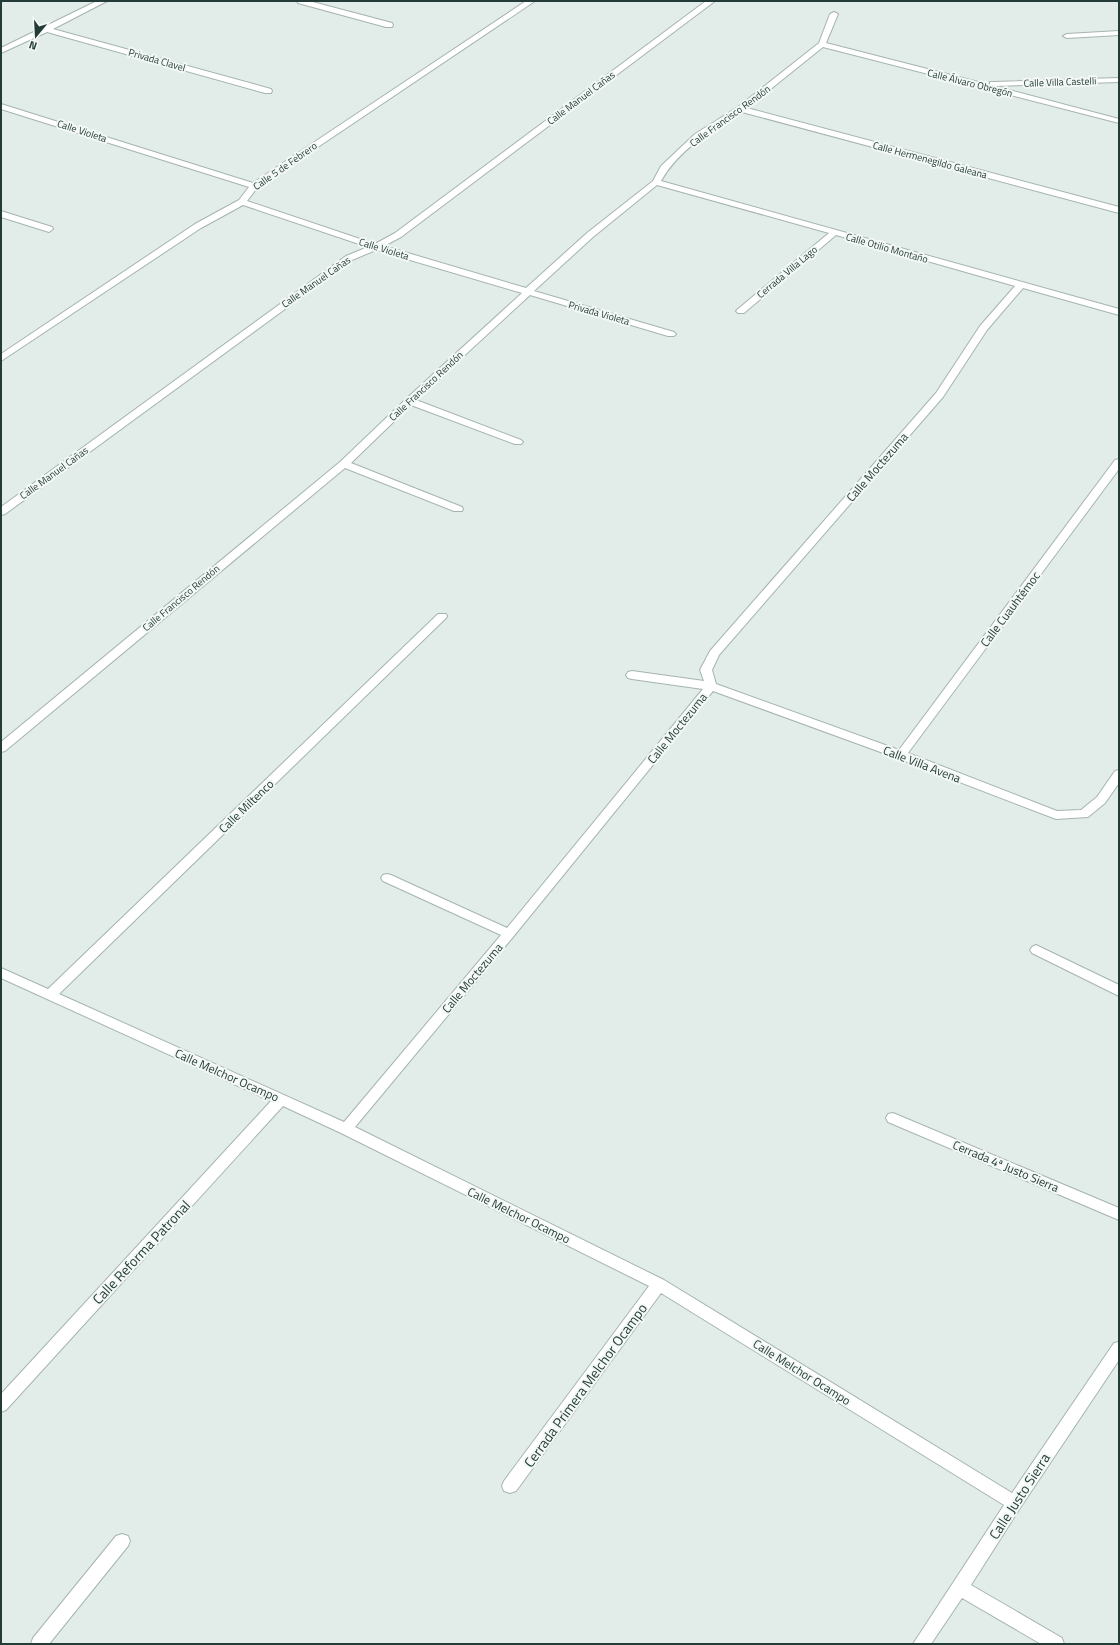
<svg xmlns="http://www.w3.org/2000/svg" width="1120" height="1645" font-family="'Titillium Web',sans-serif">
<rect width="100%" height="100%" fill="#e2ece8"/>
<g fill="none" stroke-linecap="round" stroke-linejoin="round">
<!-- minor casing -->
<g stroke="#a5b4af" stroke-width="2">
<path id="minor" d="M97 1H107L53 29 271 89 272 91 271 93H265L47 32 1 53V48Z
M297 1H309L392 23 393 25 392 27H386L298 3Z
M526 1H535L257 188 247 201 375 244 395 233 706 1H715L401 237 384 246 526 288 587 233 653 181 661 166 695 134 738 107 819 43 830 14 834 12 838 14 826 43 990 85V82H993L1119 78V82L994 86 1119 119V123L823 47 747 108 1119 207V213L742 112C712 130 679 149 661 181L1119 309V315L1023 288 987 330 943 397 719 655 712 670 716 684 899 750 1115 460 1119 459V469L908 753 1057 811 1081 810 1097 797 1115 771 1119 770V783L1105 803 1088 817 1056 819 897 758 713 691 513 937 355 1127 664 1280 1012 1493 1114 1343 1119 1342V1360L1020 1508 971 1585 1062 1638 1064 1644H1041L962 1598 931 1644H913L1004 1505 661 1293 516 1491 510 1493 504 1491 502 1486 504 1481 649 1286 341 1133 283 1106 6 1410 1 1412V1394L271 1101 1 978V968L48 989 438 614H446L447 616 446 618 59 994 344 1122 501 935 383 881 381 878 383 875 387 874 391 875 507 928 703 689 632 679 628 678 626 675 628 672 632 671 704 681 700 670 710 651 936 393 980 326 1015 286 836 235 744 313H738L736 311 738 309 829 233 657 185 593 237 534 291 674 332 676 334 674 336H668L530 295 416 400 521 440 523 442 521 444H515L411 405 351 463 462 507 463 509 462 511H454L345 468 5 751 1 752V742L340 462 406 399 522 293 376 250 352 260 5 514 1 515V507L346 256 368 247 243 205 201 228 1 361V354L195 224 239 200 249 187 1 109V104L253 183Z
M1119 31V35L1067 38 1063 36 1067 34Z
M1 211 52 227 53 229 49 232 1 217Z
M1036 945 1119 985V996L1032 953 1030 950 1032 947Z
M893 1113 1119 1208V1220L888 1122 886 1118 888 1114Z
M122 1534 128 1536 130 1541 128 1546 49 1644H31L33 1638 116 1536Z"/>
</g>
<!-- minor -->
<use href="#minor" fill="#fff" fill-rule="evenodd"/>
</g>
<g text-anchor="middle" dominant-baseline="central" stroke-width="4" stroke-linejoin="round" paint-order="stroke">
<!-- far-street labels -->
<g font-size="10" fill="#233c37" stroke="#f3f8f6">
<text transform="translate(157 60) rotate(16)">Privada Clavel</text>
<text transform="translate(1060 82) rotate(-2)">Calle Villa Castelli</text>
<text transform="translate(970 83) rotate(14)">Calle Álvaro Obregón</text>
<text transform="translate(581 98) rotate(-37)">Calle Manuel Cañas</text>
<text transform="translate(730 116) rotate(-36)">Calle Francisco Rendón</text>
<text transform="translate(82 131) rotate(18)">Calle Violeta</text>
<text transform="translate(930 160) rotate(15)">Calle Hermenegildo Galeana</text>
<text transform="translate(285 166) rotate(-35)">Calle 5 de Febrero</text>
<text transform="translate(887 248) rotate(16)">Calle Otilio Montaño</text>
<text transform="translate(384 249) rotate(17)">Calle Violeta</text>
<text transform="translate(787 272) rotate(-40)">Cerrada Villa Lago</text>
<text transform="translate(316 282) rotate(-35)">Calle Manuel Cañas</text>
<text transform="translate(599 313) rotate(16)">Privada Violeta</text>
<text transform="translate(426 386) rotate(-43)">Calle Francisco Rendón</text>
<text transform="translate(54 473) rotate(-36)">Calle Manuel Cañas</text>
<text transform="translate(181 598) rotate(-40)">Calle Francisco Rendón</text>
</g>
<!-- street labels -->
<g font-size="12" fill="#233c37" stroke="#f3f8f6">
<text transform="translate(877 467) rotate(-49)">Calle Moctezuma</text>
<text transform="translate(1010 609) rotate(-53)">Calle Cuauhtémoc</text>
<text transform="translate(677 728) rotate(-51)">Calle Moctezuma</text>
<text transform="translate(922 764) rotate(21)">Calle Villa Avena</text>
<text transform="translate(246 806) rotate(-44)">Calle Miltenco</text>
<text transform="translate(472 978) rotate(-50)">Calle Moctezuma</text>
<text transform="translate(227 1075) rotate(24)">Calle Melchor Ocampo</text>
<text transform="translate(1006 1166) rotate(23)">Cerrada 4ª Justo Sierra</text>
<text transform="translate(519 1215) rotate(26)">Calle Melchor Ocampo</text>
<text transform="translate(802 1372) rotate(32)">Calle Melchor Ocampo</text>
</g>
<!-- near-street labels -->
<g font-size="14" fill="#233c37" stroke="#f3f8f6">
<text transform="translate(141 1252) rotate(-47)">Calle Reforma Patronal</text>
<text transform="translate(585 1385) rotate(-54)">Cerrada Primera Melchor Ocampo</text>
<text transform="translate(1019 1496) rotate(-57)">Calle Justo Sierra</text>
</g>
</g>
<!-- border -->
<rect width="1120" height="1645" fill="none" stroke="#233c37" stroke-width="4"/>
<!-- north arrow -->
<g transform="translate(36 36) rotate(198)" stroke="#f3f8f6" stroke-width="3" paint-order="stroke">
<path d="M0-3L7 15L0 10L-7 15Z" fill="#233c37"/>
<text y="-6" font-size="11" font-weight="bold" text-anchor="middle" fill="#233c37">N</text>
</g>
</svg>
